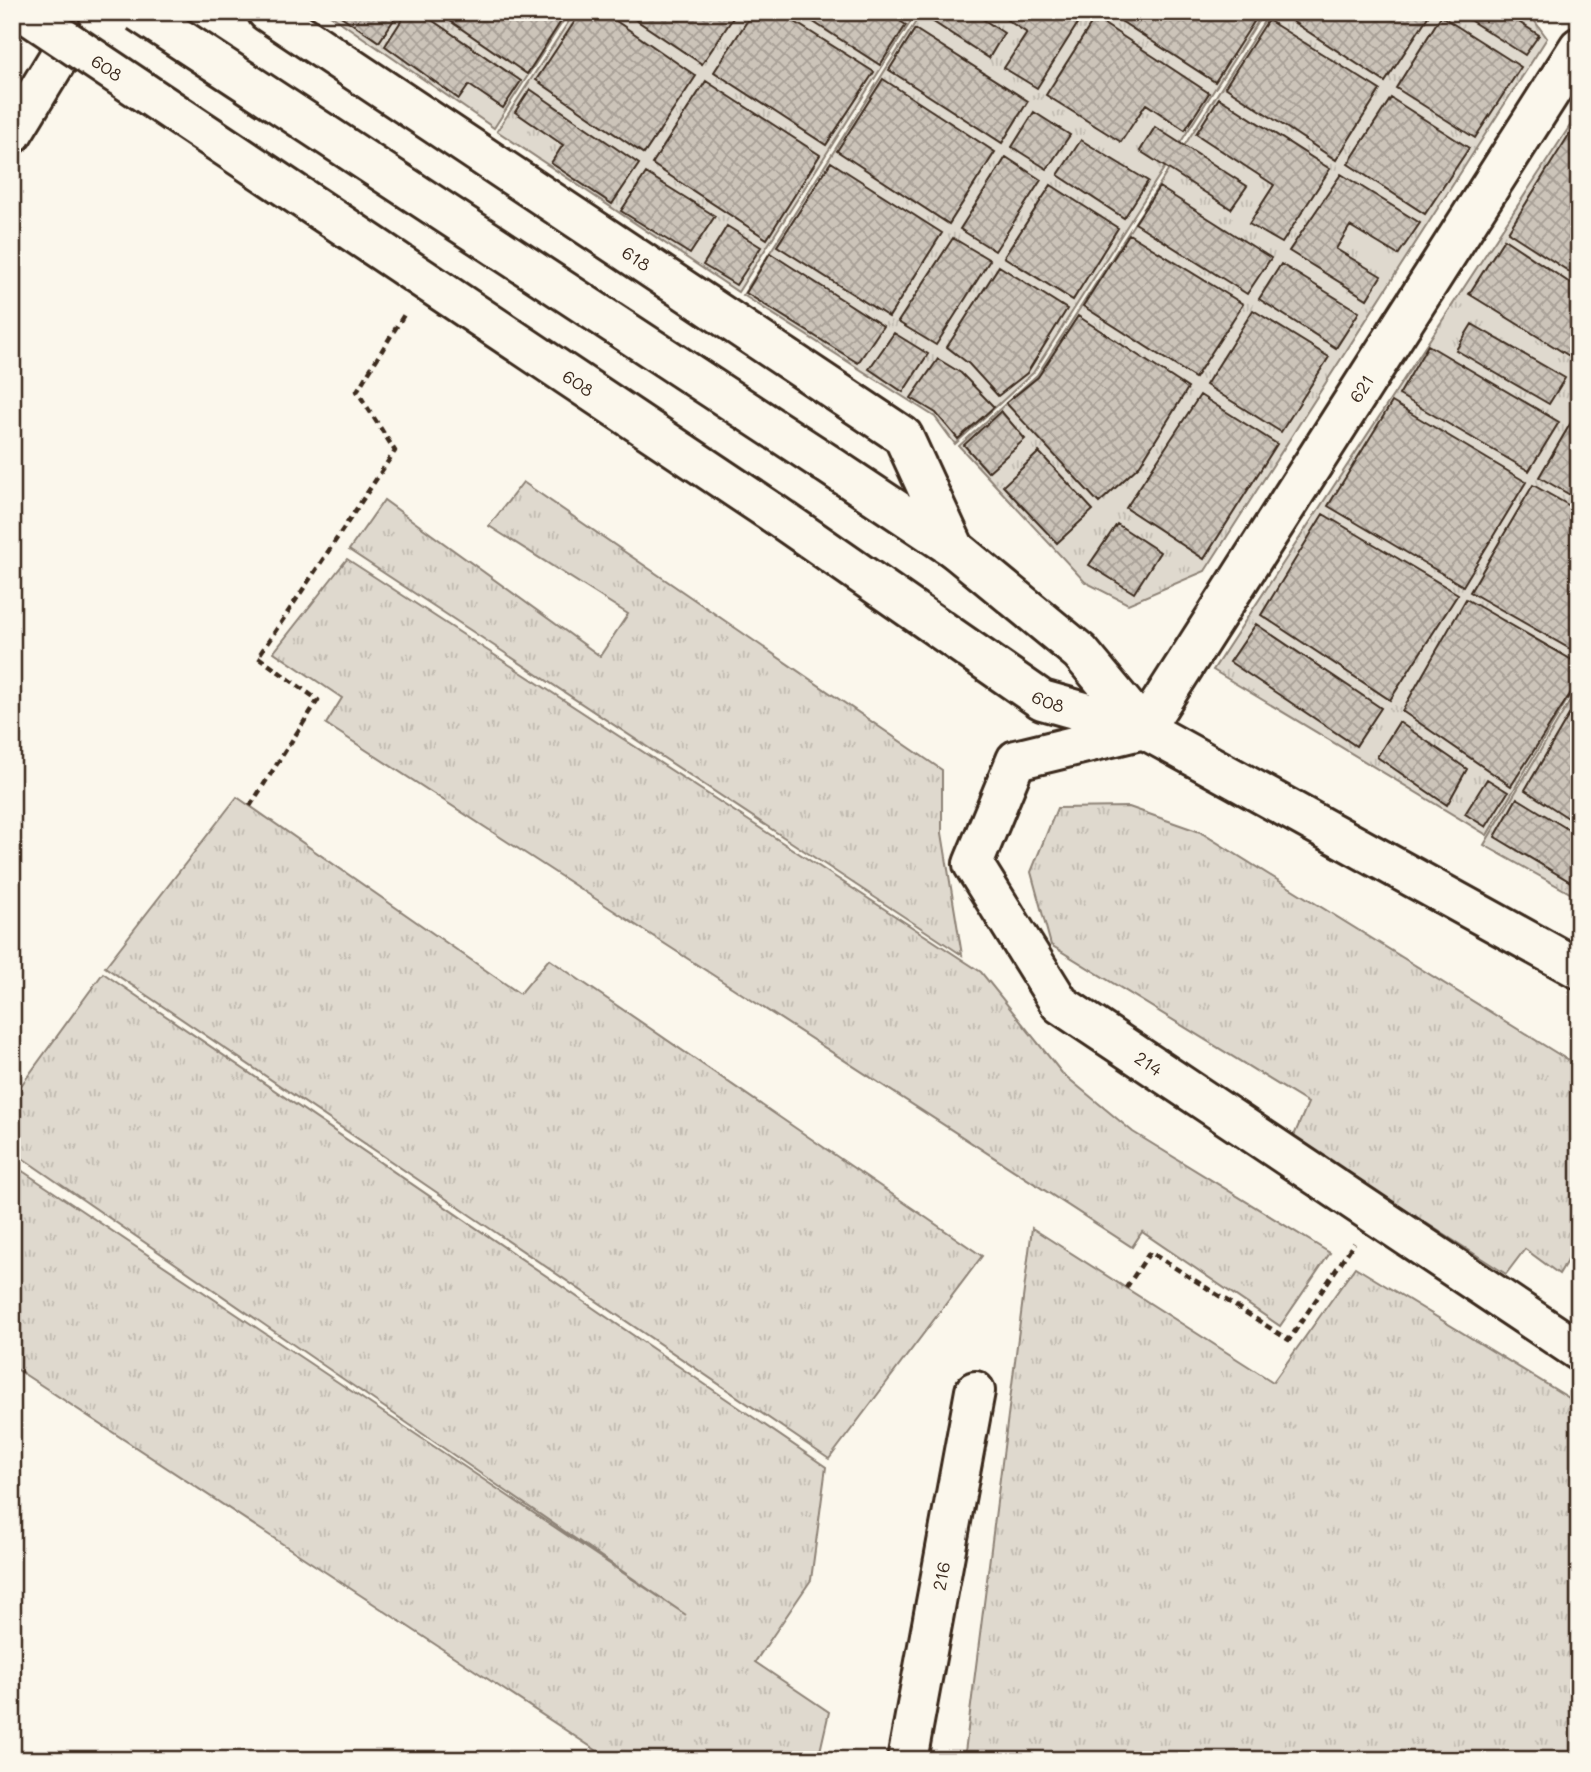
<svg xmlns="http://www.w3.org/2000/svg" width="1591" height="1772" font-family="Mali,sans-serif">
<defs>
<pattern id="grass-tufts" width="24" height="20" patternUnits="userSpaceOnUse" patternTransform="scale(1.75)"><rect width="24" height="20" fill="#dfd9ce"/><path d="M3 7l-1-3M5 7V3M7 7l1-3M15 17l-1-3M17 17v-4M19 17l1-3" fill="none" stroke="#c0bab0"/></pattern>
<pattern id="building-cross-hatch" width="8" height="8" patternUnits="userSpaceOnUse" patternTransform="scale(1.75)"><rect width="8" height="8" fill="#ccc4b9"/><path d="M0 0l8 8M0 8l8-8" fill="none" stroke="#a79f96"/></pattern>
</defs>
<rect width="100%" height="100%" fill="#fbf7ec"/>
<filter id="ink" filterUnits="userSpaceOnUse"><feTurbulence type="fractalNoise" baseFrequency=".0143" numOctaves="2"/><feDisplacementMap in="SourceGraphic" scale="14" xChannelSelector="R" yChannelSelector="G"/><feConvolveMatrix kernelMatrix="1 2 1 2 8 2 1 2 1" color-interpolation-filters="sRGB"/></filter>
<g filter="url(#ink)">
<!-- grass -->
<path fill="url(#grass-tufts)" stroke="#8d8276" stroke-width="2" d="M326 12H569L494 128Z
M575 12H917L738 292 497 131Z
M922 12H1264L1033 373 955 444 935 417 743 295Z
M1270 12H1528L1547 38 1205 571 1128 604 1085 582 959 446 1037 375Z
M1579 112V680L1487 835 1213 670Z
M523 482 942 770V833L962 955 349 550 384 500 600 656 628 614 489 526Z
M347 559 981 972 1062 1073 1133 1132 1330 1253 1280 1326 1142 1232 1132 1247 326 724 342 698 274 652Z
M1579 686V898L1484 845Z
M237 797 520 994 549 959 982 1256 829 1459 105 967Z
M1129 807 1200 832 1579 1067V1241L1559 1274 1525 1249 1506 1274 1293 1138 1308 1103 1051 945 1031 872 1057 808Z
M103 973 826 1467 811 1580 755 1662 829 1712 818 1760H611L12 1366V1164L686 1615 12 1151V1098Z
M1032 1228 1273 1382 1355 1267 1579 1404V1760H964Z"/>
<!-- building -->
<path fill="url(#building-cross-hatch)" stroke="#3b2a1e" stroke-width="2" d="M335 12H399L379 42Z
M407 12H420L521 81 503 108 469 85 459 99 385 46Z
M437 12H567L527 74Z
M581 12H603L696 76 644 154 536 80Z
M624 12H737L702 64Z
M753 12H779L874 72 826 145 714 72Z
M798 12H886L906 25 880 65Z
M918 12H972L1004 33 989 58Z
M995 12H1085L1037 88 1004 68 1027 33Z
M1107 12H1257L1259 14 1215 82Z
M1278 12H1431L1385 82Z
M1457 12H1503L1539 35 1525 55Z
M1441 16 1521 67 1475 138 1396 88Z
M1095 18 1209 93 1185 130 1146 104 1121 142 1046 95Z
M1268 20 1380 90 1336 160 1225 87Z
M915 29 1028 101 1002 143 889 70Z
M883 79 995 152 949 224 837 151Z
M706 81 820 155 767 239 652 164Z
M530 89 639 164 612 204 551 163 563 145 515 112Z
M1219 98 1330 169 1282 243 1249 224 1274 185 1196 134Z
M1391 98 1469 148 1425 214 1348 164Z
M1034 112 1070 135 1047 169 1012 147Z
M1155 127 1247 186 1231 209 1140 151Z
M1572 130 1579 134V278L1508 232Z
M1081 140 1148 181 1124 218 1058 175Z
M1006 157 1041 180 995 251 960 229Z
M831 162 942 233 889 317 777 246Z
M646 173 715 216 690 254 621 211Z
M1341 174 1420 223 1398 255 1350 226 1336 249 1381 276 1367 299 1289 251Z
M1051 185 1118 228 1073 300 1004 257Z
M1159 187 1271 258 1247 294 1135 223Z
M727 226 761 247 736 285 703 265Z
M1129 234 1243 304 1195 378 1083 306Z
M953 238 990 260 936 345 898 322Z
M1504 239 1579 289V362L1469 294Z
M770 253 883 326 858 363 746 293Z
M1281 264 1359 312 1336 348 1259 299Z
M999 266 1067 309 1027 373 998 396 969 364 947 347Z
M1253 310 1329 357 1281 432 1206 385Z
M1078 316 1188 388 1140 465 1099 503 1006 403 1038 377Z
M1472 324 1565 378 1549 404 1456 350Z
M894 333 928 354 903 392 869 369Z
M1428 345 1559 422 1529 471 1399 395Z
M938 359 961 373 994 407 958 439 936 413 911 398Z
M1200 395 1277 444 1204 559 1126 508Z
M1392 402 1526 482 1463 586 1328 506Z
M1579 409V500L1539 477Z
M1001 411 1025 439 988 472 964 445Z
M1039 452 1093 510 1057 543 1003 486Z
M1533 485 1579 511V654L1470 592Z
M1323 514 1458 594 1390 700 1261 615Z
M1117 524 1160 552 1134 593 1089 565Z
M1466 599 1579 664V680L1511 786 1402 711Z
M1256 624 1381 708 1356 746 1230 662Z
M1579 698V825L1525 790Z
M1399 722 1467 769 1447 805 1377 757Z
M1487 779 1508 792 1486 827 1465 814Z
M1517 798 1579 836V887L1495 837Z"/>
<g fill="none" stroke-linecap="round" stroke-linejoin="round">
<!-- street casing -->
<g stroke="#3b2a1e" stroke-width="44">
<g id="street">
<path id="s1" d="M267 12 903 436 955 549"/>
<path d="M12 134 62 52 58 12"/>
<path d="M826 463 955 549 1080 652 1144 729 1579 969"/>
<path id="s2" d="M773 513 1042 700 1142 728"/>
<path id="s3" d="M1144 729 1016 760 973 864 1060 1004 1579 1351"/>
<path id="s4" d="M1144 729 1579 47"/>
<path id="s5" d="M907 1760 975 1391"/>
</g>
</g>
<!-- path -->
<path stroke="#3b2a1e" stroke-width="4.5" stroke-dasharray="7 5" stroke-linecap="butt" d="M250 806 318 700 258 657 395 451 357 391 405 313
M1126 1288 1150 1252 1289 1340 1354 1243"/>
<!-- street -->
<use href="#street" stroke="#fbf7ec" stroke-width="38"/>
<!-- street-bridge casing -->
<g stroke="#3b2a1e" stroke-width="44" stroke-linecap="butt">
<g id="street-bridge">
<path id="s6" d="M24 12 773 513"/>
<path d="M139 12 826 463"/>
</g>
</g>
<!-- street-bridge -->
<use href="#street-bridge" stroke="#fbf7ec" stroke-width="38"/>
</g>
</g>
<g text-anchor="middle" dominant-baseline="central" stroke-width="7" stroke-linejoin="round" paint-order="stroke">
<!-- street labels -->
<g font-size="18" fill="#3b2a1e" stroke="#fbf7ec">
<text stroke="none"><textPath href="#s6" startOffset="100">608</textPath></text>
<text stroke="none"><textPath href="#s1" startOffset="444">618</textPath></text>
<text stroke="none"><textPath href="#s6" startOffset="667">608</textPath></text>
<text stroke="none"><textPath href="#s4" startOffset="404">621</textPath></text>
<text stroke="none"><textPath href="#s2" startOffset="334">608</textPath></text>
<text stroke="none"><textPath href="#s3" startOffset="516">214</textPath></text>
<text stroke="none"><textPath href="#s5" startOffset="187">216</textPath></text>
</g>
</g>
<!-- margin -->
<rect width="1591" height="1772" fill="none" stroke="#fbf7ec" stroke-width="42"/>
<rect x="21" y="21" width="1549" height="1730" fill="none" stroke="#3b2a1e" stroke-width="2.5" filter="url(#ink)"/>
</svg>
